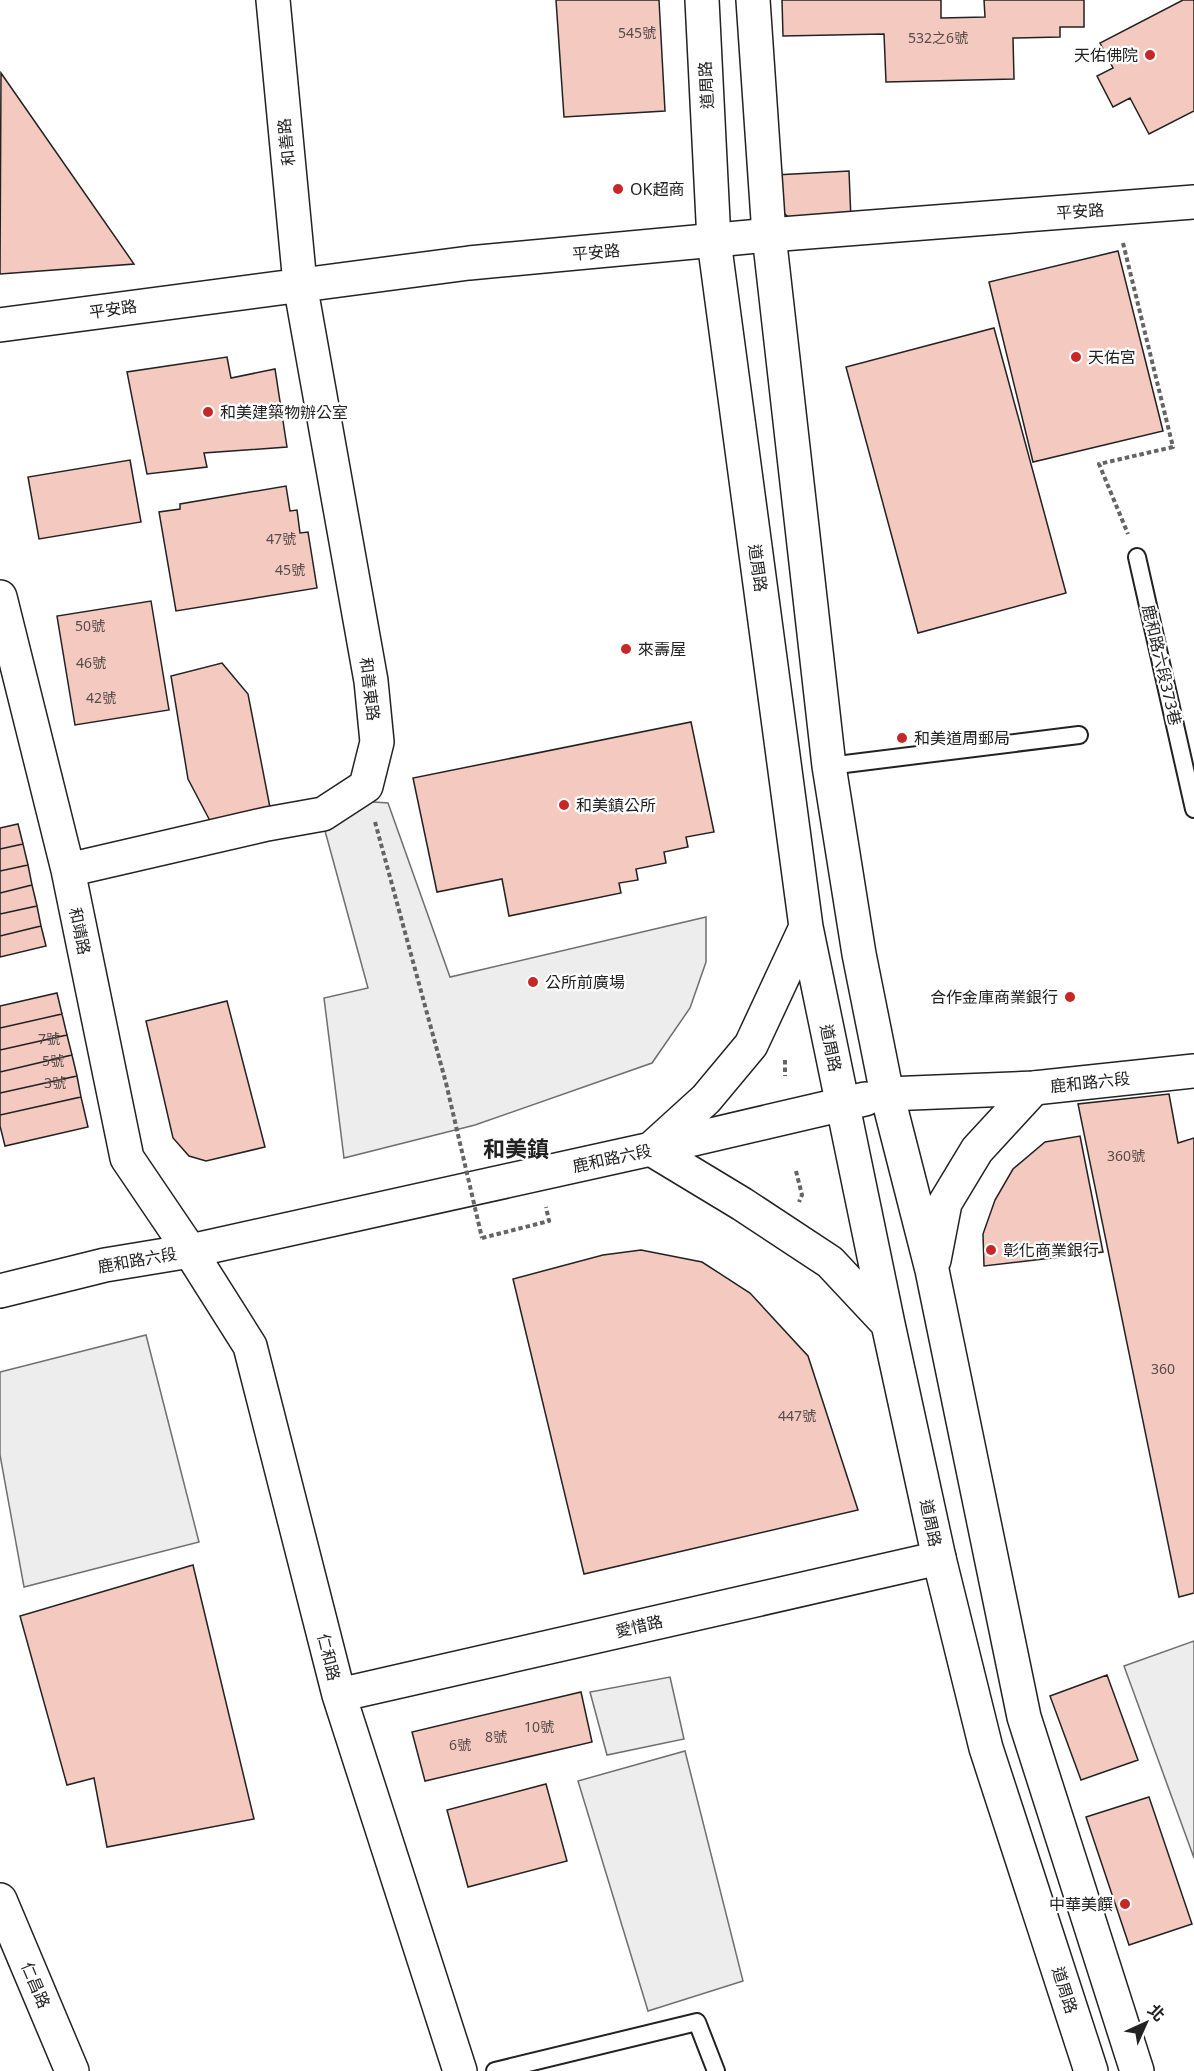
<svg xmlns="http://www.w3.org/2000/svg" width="1194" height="2071" font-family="'Noto Sans','Noto Sans TC',sans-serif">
<rect width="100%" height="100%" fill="#fff"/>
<!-- parking -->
<path fill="#ededed" stroke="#6f6f6f" stroke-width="1.5" d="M316 798 388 803 450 977 706 917V962L690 1008 652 1063 475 1125 344 1158 324 998 368 988Z
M146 1335 199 1542 24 1587 0 1455V1372Z
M1194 1641V1858L1124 1666Z
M670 1677 684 1739 607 1755 590 1692Z
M685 1751 743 1981 648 2011 578 1781Z"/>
<!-- building -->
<path fill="#f3c9c0" stroke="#222" stroke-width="1.5" d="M556 0H659L665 111 564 117Z
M782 0H941V18L985 17 984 0H1084V27H1060V37L1013 38 1014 79 886 82 884 34 783 36Z
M1183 0H1194V111L1149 134 1130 98 1113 107 1097 76 1113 68 1100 43Z
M1 73 134 264 0 274Z
M849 171 851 220 797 224 780 210 775 175Z
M1118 251 1163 431 1033 462 989 282Z
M994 328 1066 593 918 633 846 367Z
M227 357 231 378 275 369 287 447 204 453 207 467 147 474 127 372Z
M130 460 141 522 39 539 28 477Z
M286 486 290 511 297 510 300 533 308 532 317 588 176 611 159 512 180 509V504Z
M151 601 169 710 75 725 57 616Z
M222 663 248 694 273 823 218 836 188 779 171 676Z
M691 722 714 832 686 837 688 847 664 852 666 863 636 869 638 880 619 883 621 893 509 916 502 879 437 892 413 778Z
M18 824 23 844 0 849V828Z
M23 844 28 865 0 871V849Z
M28 865 32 885 0 893V871Z
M32 885 37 906 0 914V893Z
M37 906 41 926 0 936V914Z
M41 926 46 946 0 957V936Z
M57 993 62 1014 0 1028V1006Z
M227 1001 265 1147 206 1161 189 1156 173 1138 146 1021Z
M62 1014 67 1035 0 1050V1028Z
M67 1035 72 1055 0 1072V1050Z
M72 1055 77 1076 0 1093V1072Z
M77 1076 81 1097 0 1115V1093Z
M1169 1094 1178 1143 1194 1138V1593L1179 1597 1078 1104Z
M81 1097 88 1127 5 1146 0 1126V1115Z
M1080 1136 1103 1252 984 1266 983 1234 995 1200 1013 1169 1045 1142Z
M641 1250 702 1262 750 1293 808 1356 858 1510 584 1574 513 1279 603 1255Z
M193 1565 254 1819 107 1847 94 1778 67 1785 20 1616Z
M1107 1675 1138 1760 1081 1780 1050 1696Z
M581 1692 592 1742 425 1781 412 1732Z
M546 1784 567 1861 468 1887 447 1810Z
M1149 1797 1192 1924 1129 1945 1086 1817Z"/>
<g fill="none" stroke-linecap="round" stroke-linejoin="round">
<!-- service casing -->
<g stroke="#222" stroke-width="20">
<path id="service" d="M1137 557 1194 809
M829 766 1079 735
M495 2071 697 2022 716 2071"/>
</g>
<!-- minor casing -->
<g stroke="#222" stroke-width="36">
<path id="minor" d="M0 325 469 263 769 235 1194 202
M0 597 68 870 127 1158 190 1251 250 1346 339 1695 460 2071
M68 870 267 824 323 814 366 786 377 742 371 681 300 284 273 0
M339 1695 939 1558
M0 1900 72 2071"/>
</g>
<!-- tertiary casing -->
<g stroke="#222" stroke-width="36">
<path id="tertiary" d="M887 1094 1034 1088 1194 1071"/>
</g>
<!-- secondary casing -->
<g stroke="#222" stroke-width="36">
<path id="secondary" d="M702 0 714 241 806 927 888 1324 939 1558 986 1748 1091 2071
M753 0 769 235 829 766 859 954 887 1094 932 1270 1024 1717 1137 2071
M806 927 751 1045 706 1099 651 1149 742 1204 830 1262 888 1324
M934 1260 945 1203 977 1150 1034 1088
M0 1291 105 1265 190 1251 651 1149 865 1099"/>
</g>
<!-- path -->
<path stroke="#646464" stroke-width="4" stroke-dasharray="4.5 3" stroke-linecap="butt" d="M1123 243 1173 447 1099 464 1128 534
M375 822 446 1083
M785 1060V1076
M796 1171 802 1195 799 1202
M482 1238 549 1221 546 1207"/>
<!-- service -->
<use href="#service" stroke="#fff" stroke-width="16"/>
<!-- minor -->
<use href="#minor" stroke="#fff" stroke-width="33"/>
<!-- tertiary -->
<use href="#tertiary" stroke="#fff" stroke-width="33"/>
<!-- secondary -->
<use href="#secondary" stroke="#fff" stroke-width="33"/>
<!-- path-bridge -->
<path stroke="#646464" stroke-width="4" stroke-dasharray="4.5 3" stroke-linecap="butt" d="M446 1083 482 1238"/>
</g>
<!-- markers -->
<g fill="#c62828" stroke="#fff" stroke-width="2">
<circle cx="1150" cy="55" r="6"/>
<circle cx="618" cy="189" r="6"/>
<circle cx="1076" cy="357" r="6"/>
<circle cx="208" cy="412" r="6"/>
<circle cx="626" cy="649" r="6"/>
<circle cx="902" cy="738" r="6"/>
<circle cx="564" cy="805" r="6"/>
<circle cx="533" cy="982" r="6"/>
<circle cx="1070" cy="997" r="6"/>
<circle cx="991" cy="1250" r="6"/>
<circle cx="1125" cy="1904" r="6"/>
</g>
<g text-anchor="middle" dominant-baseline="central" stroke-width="4.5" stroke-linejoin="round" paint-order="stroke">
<!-- number labels -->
<g font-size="14" fill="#564c4a">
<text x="637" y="32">545號</text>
<text x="938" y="37">532之6號</text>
<text x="281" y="538">47號</text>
<text x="290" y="569">45號</text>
<text x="90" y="625">50號</text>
<text x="91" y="662">46號</text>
<text x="101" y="697">42號</text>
<text x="49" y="1038">7號</text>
<text x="53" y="1060">5號</text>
<text x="55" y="1082">3號</text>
<text x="1126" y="1155">360號</text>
<text x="1163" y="1368">360</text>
<text x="797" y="1415">447號</text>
<text x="539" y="1726">10號</text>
<text x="496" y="1736">8號</text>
<text x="460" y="1744">6號</text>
</g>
<!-- poi labels -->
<g font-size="16" fill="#222" stroke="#fff" text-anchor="start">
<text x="1138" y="55" text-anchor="end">天佑佛院</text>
<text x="630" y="189">OK超商</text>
<text x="1088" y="357">天佑宮</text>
<text x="220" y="412">和美建築物辦公室</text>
<text x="638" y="649">來壽屋</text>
<text x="914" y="738">和美道周郵局</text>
<text x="576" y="805">和美鎮公所</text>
<text x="545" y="982">公所前廣場</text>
<text x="1058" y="997" text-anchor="end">合作金庫商業銀行</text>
<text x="1003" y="1250">彰化商業銀行</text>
<text x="1113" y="1904" text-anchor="end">中華美饌</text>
</g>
<!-- street labels -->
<g font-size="16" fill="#222" stroke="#fff">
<text transform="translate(706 85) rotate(-93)">道周路</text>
<text transform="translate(286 142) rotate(-96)">和善路</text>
<text transform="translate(1080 211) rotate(-4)">平安路</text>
<text transform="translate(596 252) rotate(-5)">平安路</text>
<text transform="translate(113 309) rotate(-8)">平安路</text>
<text transform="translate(758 568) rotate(82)">道周路</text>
<text transform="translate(1162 665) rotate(77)">鹿和路六段373巷</text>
<text transform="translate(370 689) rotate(83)">和善東路</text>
<text transform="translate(80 931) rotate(78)">和靖路</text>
<text transform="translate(831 1048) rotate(78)">道周路</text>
<text transform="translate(1090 1082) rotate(-6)">鹿和路六段</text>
<text transform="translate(612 1158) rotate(-12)">鹿和路六段</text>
<text transform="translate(137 1260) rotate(-10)">鹿和路六段</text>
<text transform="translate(931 1523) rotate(78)">道周路</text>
<text transform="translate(639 1626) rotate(-13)">愛惜路</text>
<text transform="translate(329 1657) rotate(76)">仁和路</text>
<text transform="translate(36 1985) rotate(67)">仁昌路</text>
<text transform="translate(1065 1990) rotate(72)">道周路</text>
</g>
<!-- district labels -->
<g font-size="22" font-weight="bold" fill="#222" stroke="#fff">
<text x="516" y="1148">和美鎮</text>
</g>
</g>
<!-- north arrow -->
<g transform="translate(1146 2023) rotate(45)" stroke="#ffffff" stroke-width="4.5" paint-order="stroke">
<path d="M0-4.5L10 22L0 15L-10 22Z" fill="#222222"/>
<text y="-9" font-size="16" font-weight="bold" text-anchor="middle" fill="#222222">北</text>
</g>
</svg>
